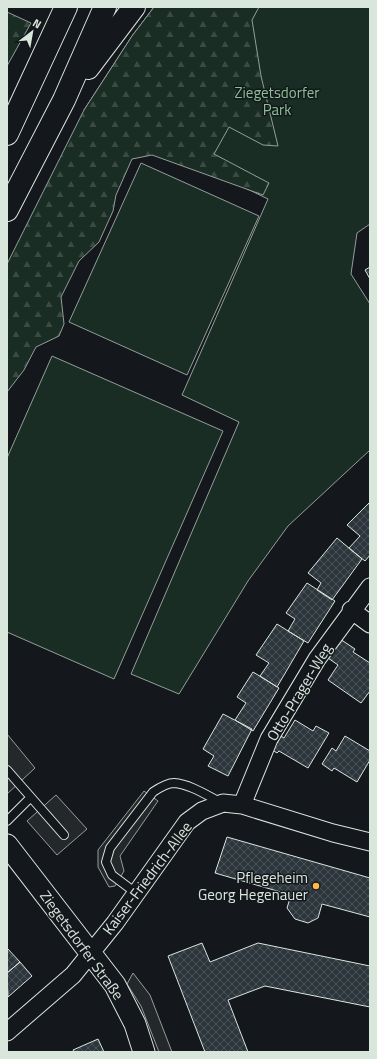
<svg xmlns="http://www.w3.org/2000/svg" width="377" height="1059" font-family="'Titillium Web',sans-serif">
<defs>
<pattern id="forest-firs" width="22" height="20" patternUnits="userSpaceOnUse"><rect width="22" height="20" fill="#1a2d24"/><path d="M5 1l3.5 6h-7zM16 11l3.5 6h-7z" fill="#3b4b43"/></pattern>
<pattern id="building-cross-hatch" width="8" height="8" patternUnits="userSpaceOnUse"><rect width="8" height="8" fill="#2c363c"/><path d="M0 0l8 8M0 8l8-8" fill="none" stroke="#4a5358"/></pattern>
</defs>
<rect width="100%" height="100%" fill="#14181c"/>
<!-- green -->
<path fill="#1a2d24" stroke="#939e99" d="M154 7H370V224L357 233 351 274 370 304V450L288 526 248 581 179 694 131 674 239 422 182 395 268 199 84 110 132 36Z
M141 163 259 216 187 375 69 322Z
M52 356 223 431 114 679 7 632V458Z"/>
<!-- forest -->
<path fill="url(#forest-firs)" stroke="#939e99" d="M154 7H259L252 20 261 76 278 146 263 145 229 127 214 154 269 183 263 195 152 155 132 159 116 195 113 211 99 242 79 261 61 297 64 324 59 336 36 347 24 370 7 392V264L84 110 132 36Z
M7 12 31 23 7 66Z"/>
<!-- parking -->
<path fill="#24282b" stroke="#939e99" d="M7 734 35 768 7 794Z
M144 791 158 801 120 856 124 871 115 886 109 887 98 867V850Z
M56 795 87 829 57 855 27 821Z
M133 973 150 995 172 1052H159L141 1006 127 984Z"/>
<!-- building -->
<path fill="url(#building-cross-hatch)" stroke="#d8e6dc" d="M370 267V279L365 270Z
M370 502V555L365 561 349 548 360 536 347 525Z
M337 538 362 559 332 600 317 590 321 583 308 573Z
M307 583 335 601 308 643 288 631 295 619 286 613Z
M277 624 304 641 277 687 260 676 269 663 256 655Z
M340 639 355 649 353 652 370 663V691L361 703 328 680 338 665 328 658Z
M253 672 279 688 253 731 235 720 246 703 237 697Z
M223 714 252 729 228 776 208 766 214 756 203 749Z
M295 720 313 731 316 726 329 733 308 768 279 751 277 753 271 749 279 735 284 738Z
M345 736 370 751V760L357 782 334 768 332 771 322 764 332 748 336 751Z
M227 837 370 878V917L322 904 318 918 308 923 295 919 287 908 291 895 215 873Z
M202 943 210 962 258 943 370 966V1007L265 986 228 1000 248 1052H205L168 956Z
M7 948 20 962 7 973Z
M20 962 32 976 8 997 7 973Z
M98 1039 104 1052H74L73 1050Z"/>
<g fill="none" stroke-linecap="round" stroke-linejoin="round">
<!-- service casing -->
<g stroke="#d8e6dc" stroke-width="10">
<path id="service" d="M7 770 64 835
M7 821 30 798
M136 893 112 875 106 862 110 848 153 792C159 788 167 783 174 783 190 784 208 796 222 803"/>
</g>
<!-- minor casing -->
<g stroke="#d8e6dc" stroke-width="19">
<path id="minor" d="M351 610 370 624
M242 805 269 739 317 659 370 587
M7 1032 73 975 115 923 187 822 202 811 223 803 242 805 333 833 370 842"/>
</g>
<!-- tertiary casing -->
<g stroke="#d8e6dc" stroke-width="23">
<path id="tertiary" d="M7 845 115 985 135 1024 144 1052"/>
</g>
<!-- motorway casing -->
<g stroke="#d8e6dc" stroke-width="24">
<path id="motorway" d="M88 68 134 7
M7 134 66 7
M7 210 64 100 105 7"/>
</g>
<!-- service -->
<use href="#service" stroke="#14181c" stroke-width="8"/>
<!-- minor -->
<use href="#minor" stroke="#14181c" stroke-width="17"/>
<!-- tertiary -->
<use href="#tertiary" stroke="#14181c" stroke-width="21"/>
<!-- motorway -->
<use href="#motorway" stroke="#14181c" stroke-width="22"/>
</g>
<!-- markers -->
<circle fill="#ffb74d" stroke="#14181c" stroke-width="1.5" cx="316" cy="886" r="4"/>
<g text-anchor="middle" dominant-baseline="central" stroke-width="3" stroke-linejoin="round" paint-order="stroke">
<!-- park labels -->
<g font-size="15" fill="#8ac095" stroke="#14181c">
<text x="277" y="92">Ziegetsdorfer<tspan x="277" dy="17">Park</tspan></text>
</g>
<!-- street labels -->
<g font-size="15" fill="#d8e6dc" stroke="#14181c">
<text transform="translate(299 692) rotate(-59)">Otto-Prager-Weg</text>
<text transform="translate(147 878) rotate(-53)">Kaiser-Friedrich-Allee</text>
<text transform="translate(82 945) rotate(54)">Ziegetsdorfer Straße</text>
</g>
<!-- poi labels -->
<g font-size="15" fill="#d8e6dc" stroke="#14181c" text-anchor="end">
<text x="308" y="877">Pflegeheim<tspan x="308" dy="17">Georg Hegenauer</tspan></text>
</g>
</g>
<!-- border -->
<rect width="377" height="1059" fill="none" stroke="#d8e6dc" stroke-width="16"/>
<!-- north arrow -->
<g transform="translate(32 32) rotate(31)" stroke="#14181c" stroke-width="3" paint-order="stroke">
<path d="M0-3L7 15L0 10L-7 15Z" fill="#d8e6dc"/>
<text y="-6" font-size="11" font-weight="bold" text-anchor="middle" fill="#d8e6dc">N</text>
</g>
</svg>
